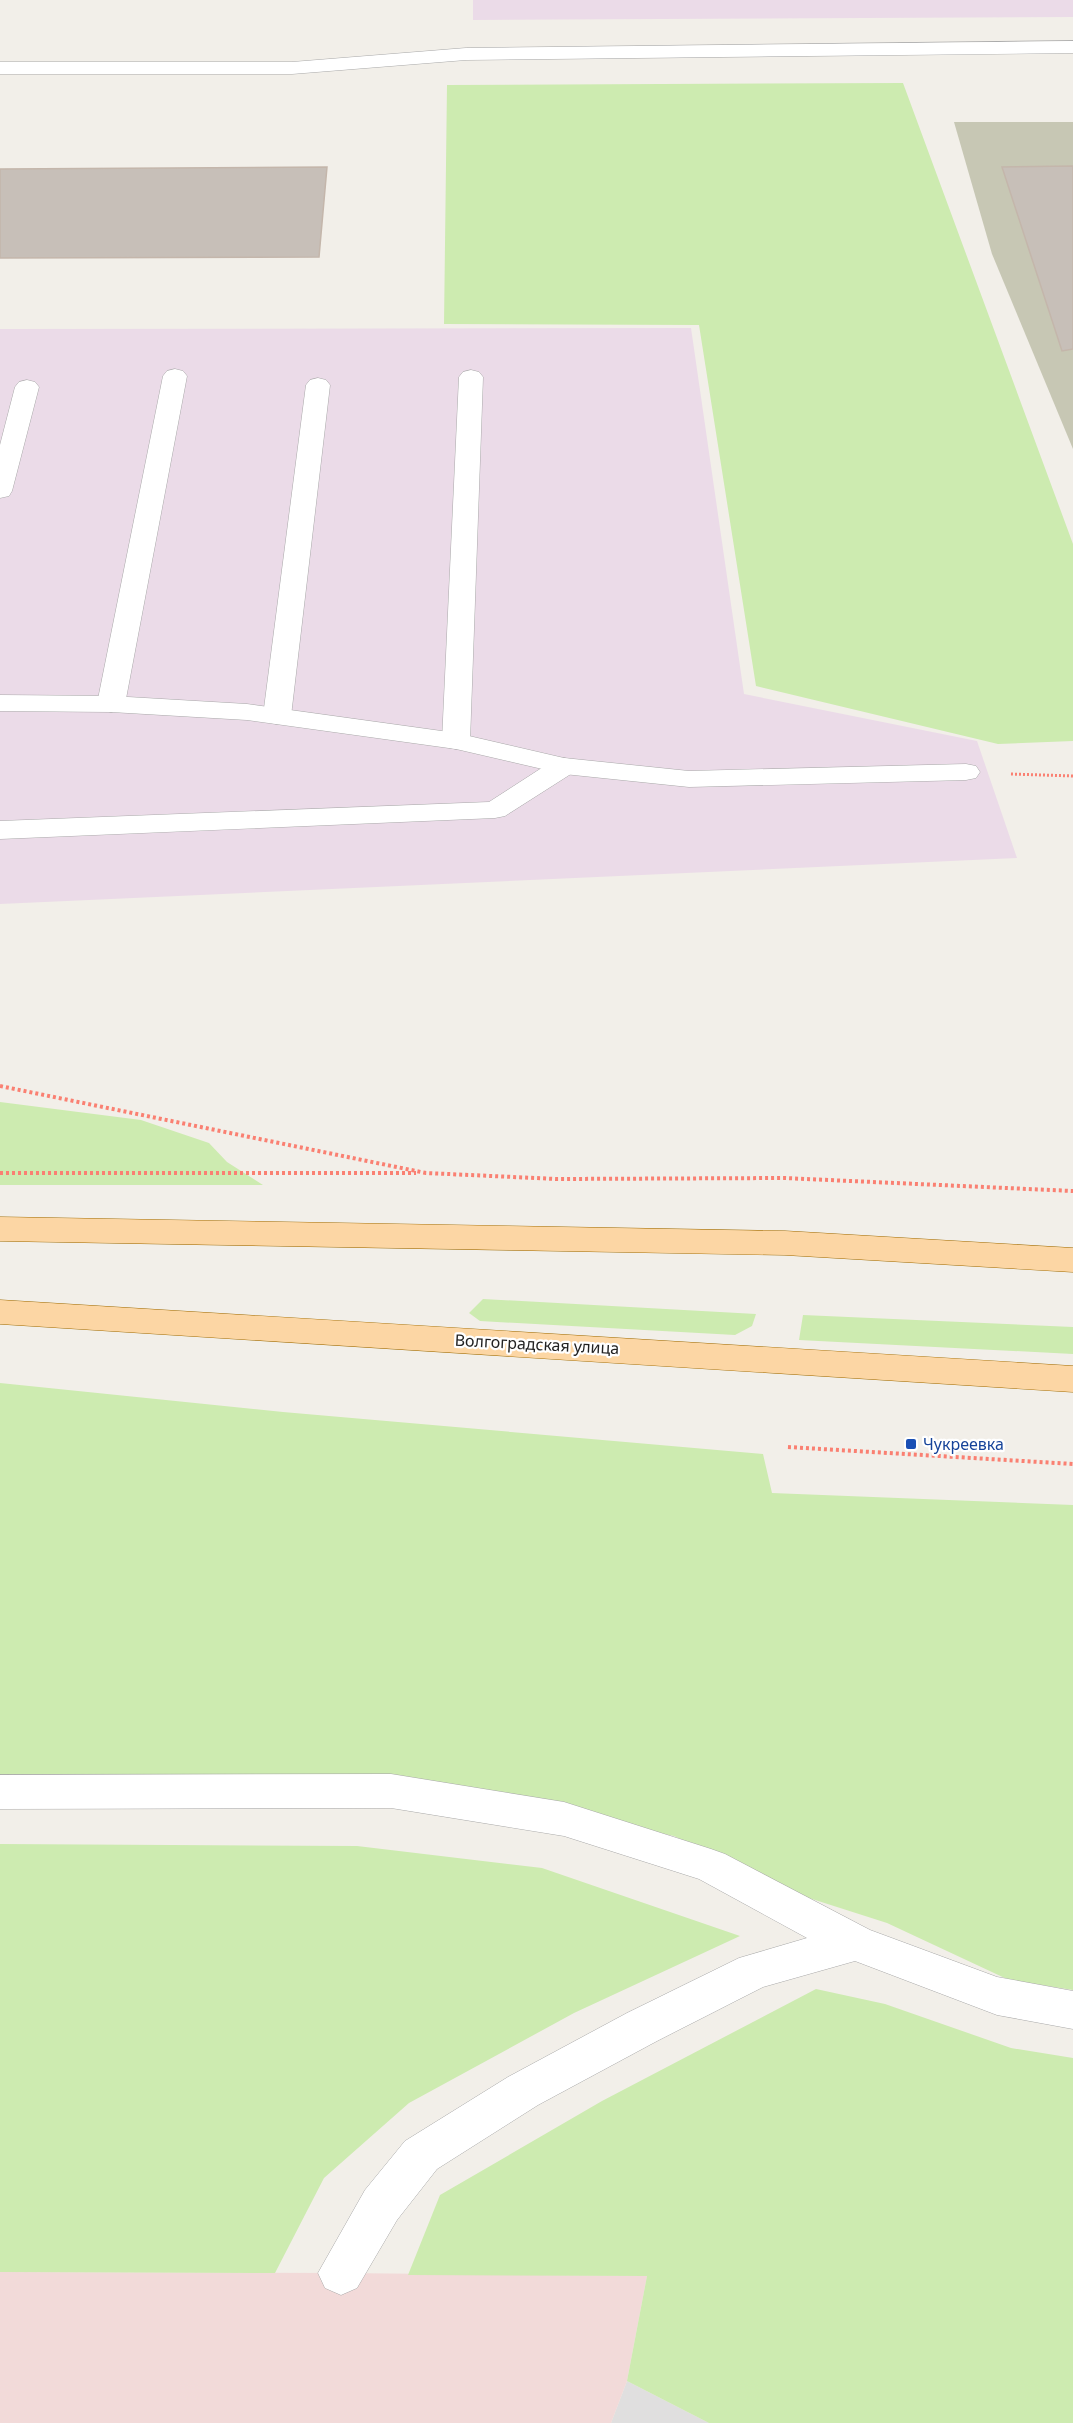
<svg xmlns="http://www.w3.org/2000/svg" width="1073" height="2423" font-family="'Noto Sans',sans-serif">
<rect width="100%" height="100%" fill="#f2efe9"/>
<!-- residential -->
<path fill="#e0dfdf" d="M627 2381 709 2423H611Z"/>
<!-- commercial -->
<path fill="#f2dad9" d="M0 2272 341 2273 647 2276 627 2381 611 2423H0Z"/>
<!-- industrial -->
<path fill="#ebdbe8" d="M473 0H1073V17L473 20Z
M691 328 744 694 977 741 1017 858 0 904V329Z"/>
<!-- construction -->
<path fill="#c7c7b4" d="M954 122H1073V449L992 254Z"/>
<!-- grass -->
<path fill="#cdebb0" d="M903 83 1073 544V741L998 744 756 686 699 325 444 324 447 85Z
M0 1102 141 1120 209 1143 227 1162 263 1185H0Z
M483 1299 756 1314 752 1326 735 1335 480 1321 469 1313Z
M803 1315 1073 1327V1354L799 1340Z
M0 1383 283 1412 763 1454 772 1493 1073 1505V1990L1009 1980 887 1923 787 1891 674 1836 394 1779 0 1780Z
M0 1844 357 1846 542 1868 740 1936 574 2013 409 2103 324 2178 275 2273 0 2272Z
M816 1989 885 2004 1011 2048 1073 2058V2423H709L627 2381 647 2276 408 2275 440 2195 602 2101Z"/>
<!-- building -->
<path fill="#c7bfb8" stroke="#c4b6ab" stroke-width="1.5" d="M1073 166V349L1062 351 1002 167Z
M327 167 319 257 0 258V169Z"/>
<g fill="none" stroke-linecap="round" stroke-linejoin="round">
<!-- service casing -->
<g stroke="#a9a9a9" stroke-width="1">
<path id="service" d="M1073 41V53L466 60 292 74H0V62H292L466 48Z
M175 369 183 371 187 376 125 704 121 710 111 712 101 710 97 704 163 376 167 371Z
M471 370 479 372 483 377 470 741 466 747 456 749 446 747 442 741 459 377 463 372Z
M318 378 326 380 330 385 291 716 287 722 277 724 267 722 263 716 306 385 310 380Z
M27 380 35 382 39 387 12 491 9 496 0 498V445L15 387 19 382Z
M564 758 574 760 578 766 574 772 505 816 495 818 0 839V821L489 802 554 760Z
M391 1774 564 1802 711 1849 725 1854 870 1930 997 1977 1073 1991V2029L997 2015 855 1961 763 1987 657 2041 538 2105 437 2169 397 2220 357 2288 341 2295 325 2288 318 2273 365 2190 405 2141 508 2077 627 2013 739 1958 807 1938 699 1879 564 1836 391 1808 0 1809V1775Z"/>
</g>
<!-- minor casing -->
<g stroke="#a9a9a9" stroke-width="1">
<path id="minor" d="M0 695 111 696 247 704 456 733 564 758 689 771 966 764 976 766 980 772 976 778 966 780 689 787 564 774 456 749 247 720 111 712 0 711Z"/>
</g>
<!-- primary casing -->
<g stroke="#a06b00" stroke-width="1">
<path id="primary" d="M0 1217 785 1231 1073 1248V1272L785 1255 0 1241Z
M0 1300 1073 1366V1392L0 1324Z"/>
</g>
<!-- path-far1 -->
<path stroke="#fa8072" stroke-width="3" stroke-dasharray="2 2" stroke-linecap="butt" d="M1011 774 1073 776"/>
<!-- path -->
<path stroke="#fa8072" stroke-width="4" stroke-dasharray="3 3" stroke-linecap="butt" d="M0 1086 426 1173 557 1179 784 1178 1073 1191
M0 1173H416
M788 1447 1073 1464"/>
<!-- service -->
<use href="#service" fill="#fff" fill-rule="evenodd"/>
<!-- minor -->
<use href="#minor" fill="#fff" fill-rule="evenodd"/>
<!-- primary -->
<use href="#primary" fill="#fcd6a4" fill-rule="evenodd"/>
</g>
<!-- markers -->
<rect fill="#1a4fb4" stroke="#fff" stroke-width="2" x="905" y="1438" width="12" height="12" rx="3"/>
<g text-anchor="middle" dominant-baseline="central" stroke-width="4.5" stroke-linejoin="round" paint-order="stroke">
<!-- street labels -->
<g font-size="16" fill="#222" stroke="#fff">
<text transform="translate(537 1344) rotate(3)">Волгоградская улица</text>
</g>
<!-- transit labels -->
<g font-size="16" fill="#164399" stroke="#fff" text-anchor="start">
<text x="923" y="1444">Чукреевка</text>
</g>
</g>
</svg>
